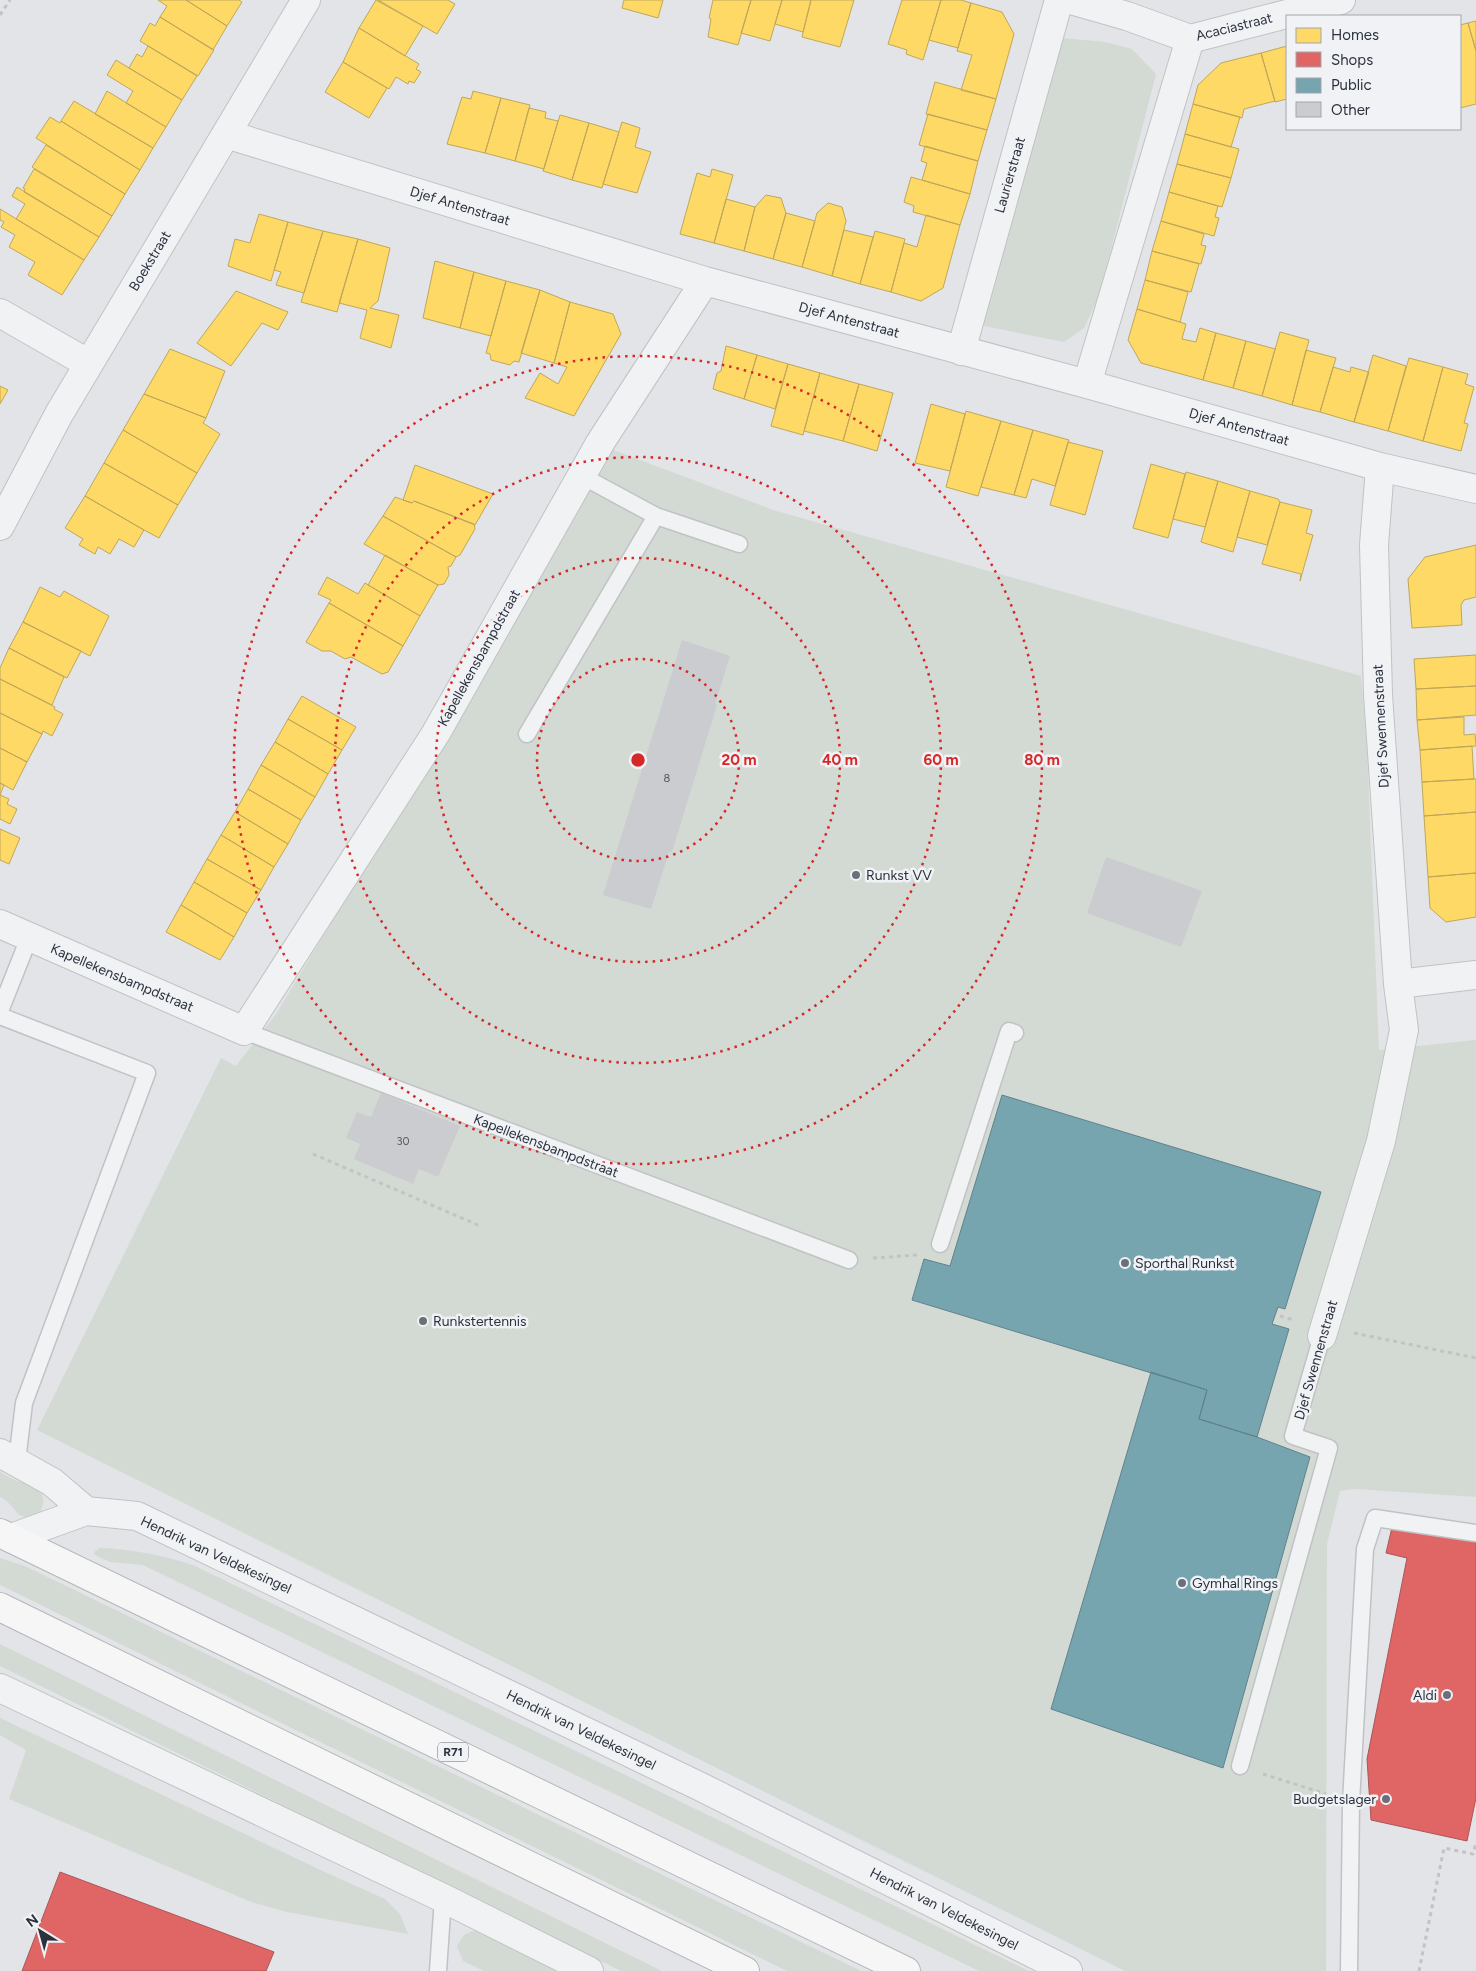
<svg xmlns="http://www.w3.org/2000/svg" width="1476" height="1971" font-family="Figtree,sans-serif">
<rect width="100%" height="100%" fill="#e2e4e7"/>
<!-- green -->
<path fill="#d3dad3" d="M1063 38 1105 42 1132 49 1156 74 1099 296 1084 328 1064 342 979 325Z
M608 448 773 510 1361 676 1367 747 1379 1050 1476 1040V1497L1356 1489 1340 1491 1327 1544 1326 1971H1125L37 1430 221 1058 236 1066 276 1014 449 728Z
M0 1472C6 1475 12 1479 18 1481 39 1488 51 1492 38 1517 13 1521 18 1506 0 1497Z
M100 1548C132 1549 162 1555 193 1565L1029 1971H979L143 1565 110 1562 95 1555 94 1552Z
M0 1558 25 1566 861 1971H787L0 1585Z
M0 1644 662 1971H621L0 1666Z
M0 1718 327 1873 385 1899 400 1914 408 1934 287 1912 251 1902 9 1799 26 1750 0 1735Z
M475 1930 487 1932 559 1971H484L463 1961 457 1946 464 1935Z"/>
<!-- homes -->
<path fill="#ffd966" stroke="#bfa75a" d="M158 0H186L227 26 213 50 160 17 167 6Z
M186 0H239L242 2 227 26Z
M376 0 423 26 405 56 359 28Z
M378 0H448L455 4 437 34Z
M624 0H663L658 18 622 8Z
M713 0H751L738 45 708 37 711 19 709 18Z
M751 0H782L770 41 741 33Z
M782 0H811L803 32 775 24Z
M811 0H854L840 47 802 37Z
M902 0H941L923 60 906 54 907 50 888 44Z
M941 0H961L971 3 958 48 929 40Z
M971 3 1002 12 1014 34 996 99 961 90 972 55 957 51Z
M160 17 214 50 198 76 140 41 150 23 155 26Z
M1476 21V51L1468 23Z
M1468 23 1476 51V104L1460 108V25Z
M359 28 419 64 416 69 421 72 414 83 409 81 408 84 396 77 389 89 343 62Z
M148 46 197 76 182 100 129 68 137 54 142 57Z
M1287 46V99L1275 102 1261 53Z
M1261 53 1275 101 1244 109 1242 118 1193 104 1198 85 1221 63Z
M116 60 182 100 166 127 126 103 133 91 107 75Z
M343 62 387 88 369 118 325 92Z
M935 82 996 99 987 130 926 114Z
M107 91 166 127 153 148 95 114Z
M473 91 501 98 485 153 447 144 462 97 471 99Z
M501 98 530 105 515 161 485 153Z
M74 101 153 148 140 170 61 121Z
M1193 104 1240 117 1231 147 1185 134Z
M529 108 546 112 545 118 558 121 544 169 515 161Z
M928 114 987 130 978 161 919 145Z
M560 115 589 123 572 180 543 171Z
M50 117 60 123 61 121 140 170 125 194 36 138Z
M622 122 640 128 635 147 651 152 637 193 603 184Z
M589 123 619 132 602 188 572 180Z
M1185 134 1239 149 1231 178 1177 164Z
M46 145 125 194 112 216 32 167Z
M925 146 978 161 970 194 922 180 927 163 921 161Z
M1177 164 1231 178 1222 207 1169 192Z
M34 169 112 216 99 237 24 192 25 189 23 188Z
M712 169 733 175 714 243 680 234 697 173 710 177Z
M911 177 970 194 960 225 913 212 914 206 904 202Z
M17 187 99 237 84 260 16 219 25 204 12 196Z
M1169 192 1218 206 1215 217 1219 218 1214 236 1161 221Z
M766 195 781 198 786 213 773 259 744 251 755 207Z
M726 199 755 207 744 251 714 243Z
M828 203 842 207 846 221 832 276 802 267 817 213Z
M0 209 84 260 62 295 28 275 35 262 9 247 15 235 1 227 4 222 0 220Z
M786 213 815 221 802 267 773 259Z
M259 214 288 222 271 281 228 266 235 239 250 243Z
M926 215 960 225 943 288 921 301 891 292 904 243 917 247Z
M1161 221 1204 234 1201 245 1206 246 1201 264 1152 251Z
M288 222 323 231 304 293 276 285 281 272 274 270Z
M844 230 873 237 860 284 832 276Z
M323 231 358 239 337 312 301 302Z
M875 231 905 239 891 292 860 284Z
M358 239 390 248 378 301 370 308 399 315 391 348 360 338 367 310 339 303Z
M1152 251 1199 264 1191 292 1145 280Z
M435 261 474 272 460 328 423 318Z
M474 272 506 281 491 336 460 328Z
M1145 280 1188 292 1180 322 1137 309Z
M506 281 540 290 519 362 514 361 510 365 491 360 490 354 486 353Z
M540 290 570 302 554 363 521 353Z
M236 291 288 312 278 330 262 323 231 366 197 343Z
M570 302 613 314 621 334 574 416 525 398 540 373 558 384 567 367 554 363Z
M1137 309 1186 324 1182 339 1196 342 1200 328 1216 333 1203 380 1141 363 1128 340Z
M1280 332 1309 340 1292 405 1262 396Z
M1216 333 1246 341 1233 388 1203 380Z
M1246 341 1275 349 1262 396 1233 388Z
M726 346 757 355 744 399 713 389 717 373 721 371Z
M170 349 225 371 206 418 144 394Z
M1306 350 1336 358 1320 412 1292 405Z
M757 355 788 364 775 409 744 399Z
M1373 355 1406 366 1388 431 1354 422Z
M1409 358 1443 367 1423 441 1388 431Z
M788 364 820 373 803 435 771 426Z
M1333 367 1350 372 1351 367 1369 372 1354 422 1320 412Z
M1443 367 1468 374 1465 384 1474 387 1464 423 1468 424 1461 451 1423 441Z
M820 373 859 384 843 441 804 431Z
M859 384 893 393 877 451 843 441Z
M0 386 8 390 0 404Z
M144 394 206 418 203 423 220 434 197 473 123 430Z
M931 404 965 414 950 471 915 463Z
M966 411 1001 421 978 496 946 487Z
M1001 421 1033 430 1014 495 981 487Z
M123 430 197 473 178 505 104 463Z
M1033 430 1069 440 1055 486 1032 479 1026 498 1014 495Z
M1068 442 1103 451 1085 515 1050 505Z
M104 463 178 505 159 538 144 530 85 496Z
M1151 464 1185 474 1168 538 1133 528Z
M415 465 493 494 475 525 414 501 412 503 403 500Z
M1186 472 1218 481 1205 527 1173 519Z
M1218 481 1250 491 1233 552 1201 542Z
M1250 491 1278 499 1280 502 1267 545 1237 537Z
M85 496 144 530 134 547 119 539 110 554 98 547 95 554 79 545 83 539 65 528Z
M395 497 412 503 414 501 474 524 475 529 460 555 456 557 383 516Z
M1280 502 1312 510 1306 533 1313 535 1300 581 1301 574 1262 564Z
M383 516 456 557 451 566 448 567 449 575 444 584 438 585 364 544Z
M1476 545V597L1464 600 1461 605 1462 625 1412 628 1408 579 1425 557Z
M385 555 438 585 420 616 368 585Z
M327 577 358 594 365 583 420 616 403 646 329 603 331 600 318 594Z
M40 587 60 597 64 591 109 616 90 656 23 622Z
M329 603 403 646 388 672 382 674 351 657 345 659 331 651H322L306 642Z
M23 622 81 651 67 678 9 648Z
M9 648 64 677 52 705 0 679V668Z
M1476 655V686L1416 689 1414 659Z
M0 679 55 707 54 709 63 714 52 736 43 731 42 734 0 713Z
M1476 686V715L1417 720 1416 689Z
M302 696 356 727 342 750 288 719Z
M0 713 42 734 27 762 0 748Z
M1464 717V735L1475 734 1476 746 1420 750 1417 720Z
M288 719 342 750 328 774 275 742Z
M275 742 328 774 315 797 261 765Z
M1472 746 1474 779 1422 782 1420 750Z
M0 748 27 762 13 790 0 783Z
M261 765 315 797 301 820 248 789Z
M1474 779H1476V812L1424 816 1422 782Z
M0 783 4 785 0 795 9 799 7 804 17 809 10 824 0 819Z
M248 789 301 820 288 844 235 812Z
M235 812 288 844 274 867 221 835Z
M1476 812V873L1428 877 1424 816Z
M0 829 20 838 9 864 0 860Z
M221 835 274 867 261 890 207 859Z
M207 859 261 890 247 913 194 882Z
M1476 873V917L1446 922 1430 908 1428 877Z
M194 882 247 913 234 937 181 905Z
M181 905 234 937 220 960 166 932Z"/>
<!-- shops -->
<path fill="#e06666" stroke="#aa565a" d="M1393 1523 1476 1540V1798L1467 1841 1371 1820 1367 1759 1407 1558 1386 1553Z
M60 1872 274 1952 266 1971H22Z"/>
<!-- public -->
<path fill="#76a5af" stroke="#60828d" d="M1002 1095 1321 1192 1285 1309 1278 1307 1272 1324 1289 1329 1257 1437 1199 1419 1207 1390 912 1300 924 1259 950 1266Z
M1151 1372 1207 1390 1199 1419 1257 1437 1310 1457 1223 1768 1051 1709Z"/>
<!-- building -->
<path fill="#cacccf" d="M682 640 730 656 715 704 717 705 672 852H669L651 909 603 895Z
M1106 857 1202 891 1181 947 1087 913Z
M381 1093 460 1126 438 1177 419 1169 413 1184 354 1159 360 1144 346 1138 357 1112 371 1117Z"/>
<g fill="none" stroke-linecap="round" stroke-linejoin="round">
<!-- service casing -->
<g stroke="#c0c2c5" stroke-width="19">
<path id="service" d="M582 476 656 516 739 544
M527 734 656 516
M0 1011 29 938
M0 1016 147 1073 24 1403 17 1461
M244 1031 849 1260
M940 1244 1009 1031 1015 1033
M1240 1766 1329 1448 1293 1436 1322 1336
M438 1971 443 1898
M1349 1971 1351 1802 1365 1549 1375 1518 1476 1533"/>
</g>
<!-- minor casing -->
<g stroke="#c0c2c5" stroke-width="30">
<path id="minor" d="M1071 0 1127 16 1190 39 1341 0
M226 134 705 281 1087 384 1380 467 1476 489
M0 313 89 364
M961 351 1059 0
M1087 384 1190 39
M0 526 59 414 306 0
M0 924 244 1031 436 733 600 443 705 281
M1398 984 1476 975
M1322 1336 1381 1141 1404 1030 1398 984 1378 695 1374 545 1380 467
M0 1453 52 1482 86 1511
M11 1538 86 1511 137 1516 699 1786 1068 1971
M0 1688 443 1898 589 1971"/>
</g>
<!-- trunk casing -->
<g stroke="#b5b7bb" stroke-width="30">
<path id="trunk" d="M0 1533 906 1971
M0 1607 745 1971"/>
</g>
<!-- path -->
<path stroke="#c3c3c6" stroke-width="3" stroke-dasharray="4 4" stroke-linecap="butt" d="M0 15 10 0
M313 1154 478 1225
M873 1258 917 1255
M1280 1316 1294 1320
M1354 1333 1476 1358
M1263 1774 1326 1794
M1419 1971 1444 1848 1473 1854 1476 1843"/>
<!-- service -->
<use href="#service" stroke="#f1f2f3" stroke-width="16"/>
<!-- minor -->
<use href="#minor" stroke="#f1f2f3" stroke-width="28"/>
<!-- trunk -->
<use href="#trunk" stroke="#f6f6f6" stroke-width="28"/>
</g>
<!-- distance rings -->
<g fill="none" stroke="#d62828" stroke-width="2.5" stroke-dasharray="2.5 5">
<circle cx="638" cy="760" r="101"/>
<circle cx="638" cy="760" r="202"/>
<circle cx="638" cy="760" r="303"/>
<circle cx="638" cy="760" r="404"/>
</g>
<!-- markers -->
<g fill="#6b7078" stroke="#f0f2f5" stroke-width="2">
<circle cx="856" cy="875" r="5"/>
<circle cx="1125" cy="1263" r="5"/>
<circle cx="423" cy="1321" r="5"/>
<circle cx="1182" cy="1583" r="5"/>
<circle cx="1447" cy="1695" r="5"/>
<circle cx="1386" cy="1799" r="5"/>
</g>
<g text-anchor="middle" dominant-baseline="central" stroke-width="5" stroke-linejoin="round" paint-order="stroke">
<!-- number labels -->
<g font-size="11" fill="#545962">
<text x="667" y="778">8</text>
<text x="403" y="1141">30</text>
</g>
<!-- shield labels -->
<rect fill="#f0f2f5" stroke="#666c74" stroke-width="1" x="438" y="1742.5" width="30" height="19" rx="4"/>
<g font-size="12" font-weight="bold" fill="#2b323d">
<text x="453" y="1752">R71</text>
</g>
<!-- street labels -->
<g font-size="14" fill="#2b323d" stroke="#f0f2f5">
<text transform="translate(1234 27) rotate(-14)">Acaciastraat</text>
<text transform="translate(1010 175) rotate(-74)">Laurierstraat</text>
<text transform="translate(460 206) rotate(17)">Djef Antenstraat</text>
<text transform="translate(150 261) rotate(-59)">Boekstraat</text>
<text transform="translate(849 320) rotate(15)">Djef Antenstraat</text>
<text transform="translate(1239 427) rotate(16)">Djef Antenstraat</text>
<text transform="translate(479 658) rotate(-61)">Kapellekensbampdstraat</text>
<text transform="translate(1381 726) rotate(-93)">Djef Swennenstraat</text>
<text transform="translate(122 978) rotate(23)">Kapellekensbampdstraat</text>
<text transform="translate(546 1146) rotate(21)">Kapellekensbampdstraat</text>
<text transform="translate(1316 1360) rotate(-74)">Djef Swennenstraat</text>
<text transform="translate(216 1555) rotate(25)">Hendrik van Veldekesingel</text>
<text transform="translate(581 1730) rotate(26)">Hendrik van Veldekesingel</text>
<text transform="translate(944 1909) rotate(27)">Hendrik van Veldekesingel</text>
</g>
<!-- poi labels -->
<g font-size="14" fill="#2b323d" stroke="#f0f2f5" text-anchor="start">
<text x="866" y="875">Runkst VV</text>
<text x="1135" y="1263">Sporthal Runkst</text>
<text x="433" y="1321">Runkstertennis</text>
<text x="1192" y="1583">Gymhal Rings</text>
<text x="1437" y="1695" text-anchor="end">Aldi</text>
<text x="1376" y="1799" text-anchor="end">Budgetslager</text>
</g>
</g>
<circle cx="638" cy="760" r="8" fill="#d62828" stroke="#f0f2f5" stroke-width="2.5"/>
<g font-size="15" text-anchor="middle" font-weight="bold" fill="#d62828" stroke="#f0f2f5" stroke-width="5" stroke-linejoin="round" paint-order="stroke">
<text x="739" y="765">20 m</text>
<text x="840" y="765">40 m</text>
<text x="941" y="765">60 m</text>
<text x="1042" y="765">80 m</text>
</g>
<!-- legend -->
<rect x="1286" y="15" width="175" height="115" fill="#f0f2f5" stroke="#a1a5ab"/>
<rect x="1296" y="28" width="25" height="15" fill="#ffd966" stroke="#a1a5ab"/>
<text x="1331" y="40" font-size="15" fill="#2b323d">Homes</text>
<rect x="1296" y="52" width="25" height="15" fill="#e06666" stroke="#a1a5ab"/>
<text x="1331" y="65" font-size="15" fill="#2b323d">Shops</text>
<rect x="1296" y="78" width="25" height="15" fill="#76a5af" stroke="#a1a5ab"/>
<text x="1331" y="90" font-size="15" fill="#2b323d">Public</text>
<rect x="1296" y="102" width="25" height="15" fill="#cacccf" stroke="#a1a5ab"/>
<text x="1331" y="115" font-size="15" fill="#2b323d">Other</text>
<!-- north arrow -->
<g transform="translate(40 1931) rotate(323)" stroke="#f0f2f5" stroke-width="4" paint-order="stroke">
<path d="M0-4L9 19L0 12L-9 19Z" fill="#2b323d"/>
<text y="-8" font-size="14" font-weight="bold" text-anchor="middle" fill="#2b323d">N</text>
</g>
</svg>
